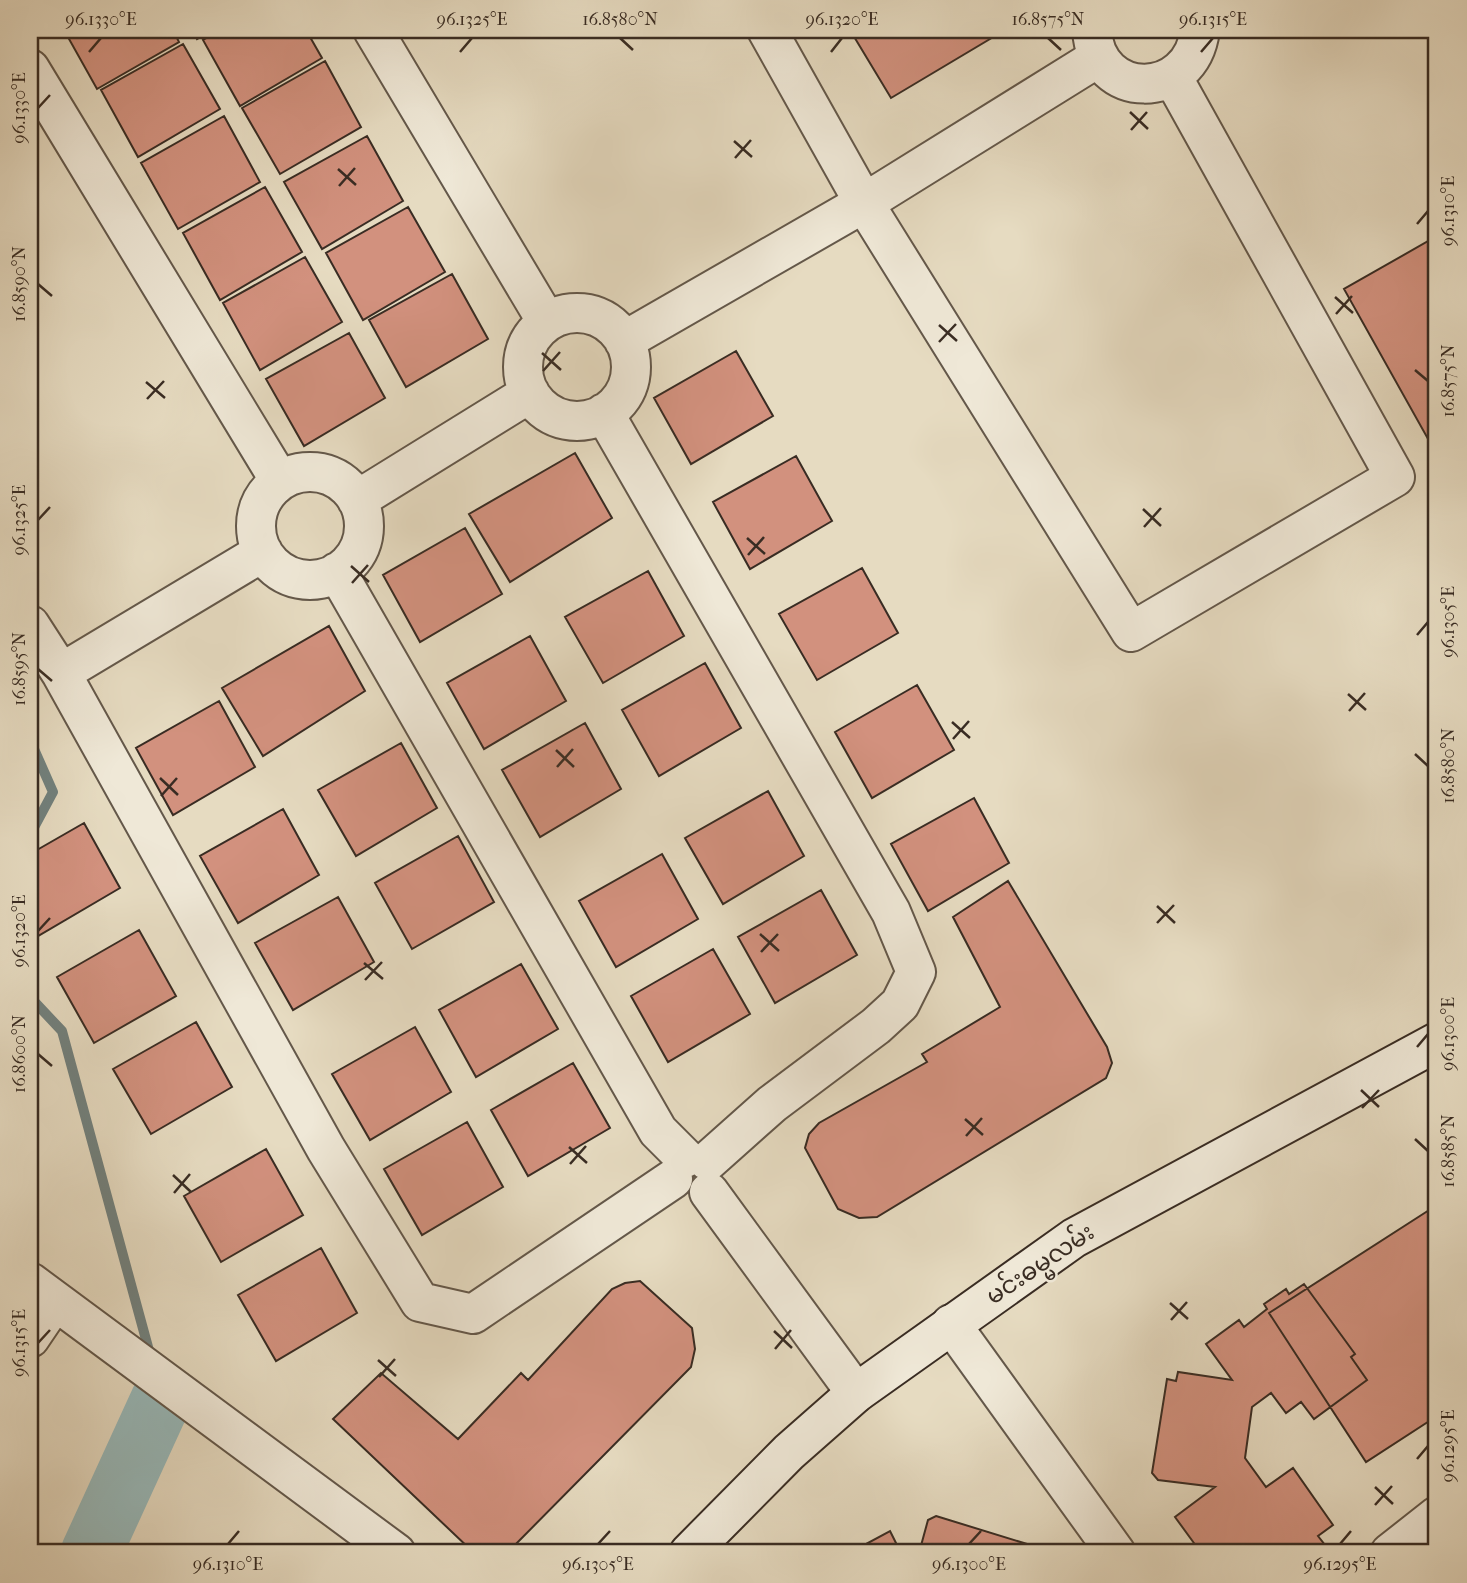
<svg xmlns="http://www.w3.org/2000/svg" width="1467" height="1583" font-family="'IM FELL French Canon','Noto Sans Myanmar',serif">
<rect width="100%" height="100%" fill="#e6dbc1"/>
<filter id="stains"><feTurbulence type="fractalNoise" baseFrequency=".00286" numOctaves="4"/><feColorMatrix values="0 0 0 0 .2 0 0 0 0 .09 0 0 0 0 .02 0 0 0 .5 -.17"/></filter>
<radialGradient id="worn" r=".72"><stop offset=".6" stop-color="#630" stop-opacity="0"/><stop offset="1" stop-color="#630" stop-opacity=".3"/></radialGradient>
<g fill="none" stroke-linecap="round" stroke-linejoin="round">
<!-- stream -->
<path stroke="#72817e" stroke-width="10" d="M30 747 34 749 53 792 30 835
M30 997 62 1031 151 1358"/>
<!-- river -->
<path stroke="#98b9ba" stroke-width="61" d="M91 1553 161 1400"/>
</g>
<!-- building -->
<path fill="#d2917e" stroke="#392c23" stroke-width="2" d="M64 30H173L179 42 97 89Z
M192 30H212L197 39Z
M221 30H306L322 58 240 106 203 40Z
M850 30H1005L891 98Z
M183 44 220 109 138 157 101 90Z
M325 61 361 127 280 174 242 108Z
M224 116 260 182 178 229 141 163Z
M367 136 403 201 322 249 284 182Z
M265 187 302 252 220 300 183 233Z
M408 207 445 272 363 320 326 253Z
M1437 236V455L1344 289Z
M305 257 342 322 260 370 223 303Z
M452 274 488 339 406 387 369 320Z
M349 333 385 398 304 446 266 379Z
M736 351 773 416 691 464 654 398Z
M575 453 612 518 510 582 469 514Z
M796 456 832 521 750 569 713 502Z
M465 528 502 594 420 642 383 575Z
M862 568 898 633 817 680 779 614Z
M648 571 684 636 603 683 565 617Z
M329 626 365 691 263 756 222 688Z
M530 636 566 701 484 749 447 683Z
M705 663 741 728 659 776 622 710Z
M917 685 954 750 872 798 835 732Z
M219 701 255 767 173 815 136 748Z
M585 723 621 789 540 837 502 770Z
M401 743 437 808 356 856 318 790Z
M768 791 804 856 723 904 685 838Z
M974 798 1009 863 928 911 891 844Z
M283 809 319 875 238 923 200 856Z
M84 823 120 888 38 936 30 921V854Z
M458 836 494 902 412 949 375 883Z
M662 854 698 919 616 967 579 901Z
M1008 881 1107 1047 1112 1063 1106 1078 877 1217 859 1218 838 1209 805 1148 809 1134 819 1123 927 1062 922 1054 1000 1007 953 917Z
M821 890 857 955 775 1003 738 937Z
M338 897 374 962 293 1010 255 943Z
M139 930 176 996 94 1043 57 977Z
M713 949 750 1014 668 1062 631 996Z
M521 964 558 1029 476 1077 439 1010Z
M196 1022 232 1087 151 1134 113 1069Z
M415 1027 451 1092 370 1140 332 1074Z
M573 1063 610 1128 528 1176 491 1110Z
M467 1122 503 1187 422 1235 384 1169Z
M266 1149 303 1215 221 1262 184 1196Z
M1437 1205V1416L1366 1462 1269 1313Z
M321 1248 357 1313 276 1361 238 1295Z
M640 1281 692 1328 695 1349 691 1367 507 1553 472 1551 333 1419 381 1373 458 1439 521 1373 528 1380 612 1289 625 1283Z
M1304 1284 1355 1354 1351 1357 1367 1380 1314 1419 1301 1402 1286 1413 1271 1393 1252 1407 1245 1458 1266 1487 1293 1468 1333 1525 1318 1536 1325 1545 1313 1553H1210L1205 1546 1199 1550 1175 1517 1215 1487 1158 1480 1152 1473 1167 1379 1176 1381 1178 1372 1232 1380 1206 1344 1239 1320 1244 1327 1267 1309 1264 1304 1286 1289 1289 1294Z
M936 1516 1027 1544 1024 1553H919L928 1520Z
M890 1531 901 1553H854L853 1551Z"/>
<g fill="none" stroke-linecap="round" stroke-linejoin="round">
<!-- street casing -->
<g stroke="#64584a" stroke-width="42">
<path id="street" d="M373 30 547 322
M767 30 864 203 1131 632 1395 477 1173 78
M1092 30C1096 101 1191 102 1200 30
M30 69 280 481
M523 367a54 54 0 1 1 108 0a54 54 0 1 1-108 0Z
M624 341 864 203 1099 57
M604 413 891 912 916 972 900 1004 876 1026 772 1104 708 1161
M256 526a54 54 0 1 1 108 0a54 54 0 1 1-108 0Z
M357 500 530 393
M263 552 61 673 326 1149 420 1302 473 1314 673 1179
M337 572 658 1131 685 1158
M30 625 61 673
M709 1192 856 1393
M30 1282 396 1553
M951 1324 1116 1553
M30 1338 55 1301
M1390 1553 1437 1516"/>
</g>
<!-- secondary casing -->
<g stroke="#392c23" stroke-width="42">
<path id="secondary" d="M689 1553 789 1452 856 1393 1074 1238 1437 1042"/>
</g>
<!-- street -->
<use href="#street" stroke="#efe8d7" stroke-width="38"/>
<!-- secondary -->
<use href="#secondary" stroke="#efe8d7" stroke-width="38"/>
</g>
<!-- ticks -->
<path fill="none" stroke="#392c23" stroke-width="2.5" d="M620 38 633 50M1048 38 1061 50M89 52 101 38M460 52 472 38M831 52 842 38M1201 52 1213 38M38 108 50 95M1130 112 1148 129M1131 130 1147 112M734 141 752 157M735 158 751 140M338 169 356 185M339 186 355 168M1417 224 1428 211M38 284 52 296M1335 297 1353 313M1336 314 1352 296M939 325 957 341M939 342 956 324M542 353 561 370M1415 370 1428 381M543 371 560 352M146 382 165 398M147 399 164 381M1143 509 1161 526M38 520 50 507M1144 527 1161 508M747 538 765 554M748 555 764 537M351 566 369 582M352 583 368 565M1417 635 1428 622M38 669 52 681M1348 694 1366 710M1349 711 1365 693M952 722 970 738M953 739 969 721M556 750 574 767M1415 754 1428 766M557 767 573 749M160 778 178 795M161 796 177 778M1157 906 1175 923M1157 923 1174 905M38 931 50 918M760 934 779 951M761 952 778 934M364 963 383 979M365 980 382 962M1417 1047 1428 1034M38 1054 52 1066M1361 1090 1379 1107M1362 1108 1379 1090M965 1119 983 1135M966 1136 982 1118M1415 1139 1428 1151M569 1147 587 1163M570 1164 586 1146M173 1175 191 1192M174 1193 190 1174M1170 1303 1188 1319M1171 1320 1187 1302M774 1331 792 1348M38 1343 50 1330M775 1349 791 1330M378 1360 396 1376M379 1377 395 1359M1417 1459 1428 1446M1375 1487 1393 1504M1375 1505 1392 1486M228 1544 239 1531M598 1544 610 1531M969 1544 981 1531M1340 1544 1351 1531"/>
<g text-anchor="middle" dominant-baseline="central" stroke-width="5" stroke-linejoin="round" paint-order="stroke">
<!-- street labels -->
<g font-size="24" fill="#392c23" stroke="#efe8d7">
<text transform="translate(1040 1264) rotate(-34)">မင်းဓမ္မလမ်း</text>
</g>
</g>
<!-- margin -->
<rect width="1467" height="1583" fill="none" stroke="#e6dbc1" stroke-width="77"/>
<rect x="38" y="38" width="1390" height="1506" fill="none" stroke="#392c23" stroke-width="2.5"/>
<g font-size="18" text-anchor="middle" fill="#392c23">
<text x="101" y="25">96.1330°E</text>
<text x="472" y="25">96.1325°E</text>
<text x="620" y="25">16.8580°N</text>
<text x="842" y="25">96.1320°E</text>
<text x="1048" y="25">16.8575°N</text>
<text x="1213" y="25">96.1315°E</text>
<text transform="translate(19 108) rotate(-90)" y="6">96.1330°E</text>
<text transform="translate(1448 211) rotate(-90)" y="6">96.1310°E</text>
<text transform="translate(19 284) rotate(-90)" y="6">16.8590°N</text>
<text transform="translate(1448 381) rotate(-90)" y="6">16.8575°N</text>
<text transform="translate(19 520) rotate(-90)" y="6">96.1325°E</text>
<text transform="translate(1448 622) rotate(-90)" y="6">96.1305°E</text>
<text transform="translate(19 669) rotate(-90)" y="6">16.8595°N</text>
<text transform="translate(1448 766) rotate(-90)" y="6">16.8580°N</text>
<text transform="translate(19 931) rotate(-90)" y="6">96.1320°E</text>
<text transform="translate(1448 1034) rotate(-90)" y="6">96.1300°E</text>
<text transform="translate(19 1054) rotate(-90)" y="6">16.8600°N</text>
<text transform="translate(1448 1151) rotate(-90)" y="6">16.8585°N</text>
<text transform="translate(19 1343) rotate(-90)" y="6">96.1315°E</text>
<text transform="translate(1448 1446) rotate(-90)" y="6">96.1295°E</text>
<text x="228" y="1570">96.1310°E</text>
<text x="598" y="1570">96.1305°E</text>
<text x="969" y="1570">96.1300°E</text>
<text x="1340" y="1570">96.1295°E</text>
</g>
<rect width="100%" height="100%" filter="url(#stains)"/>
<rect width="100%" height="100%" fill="url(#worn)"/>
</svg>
